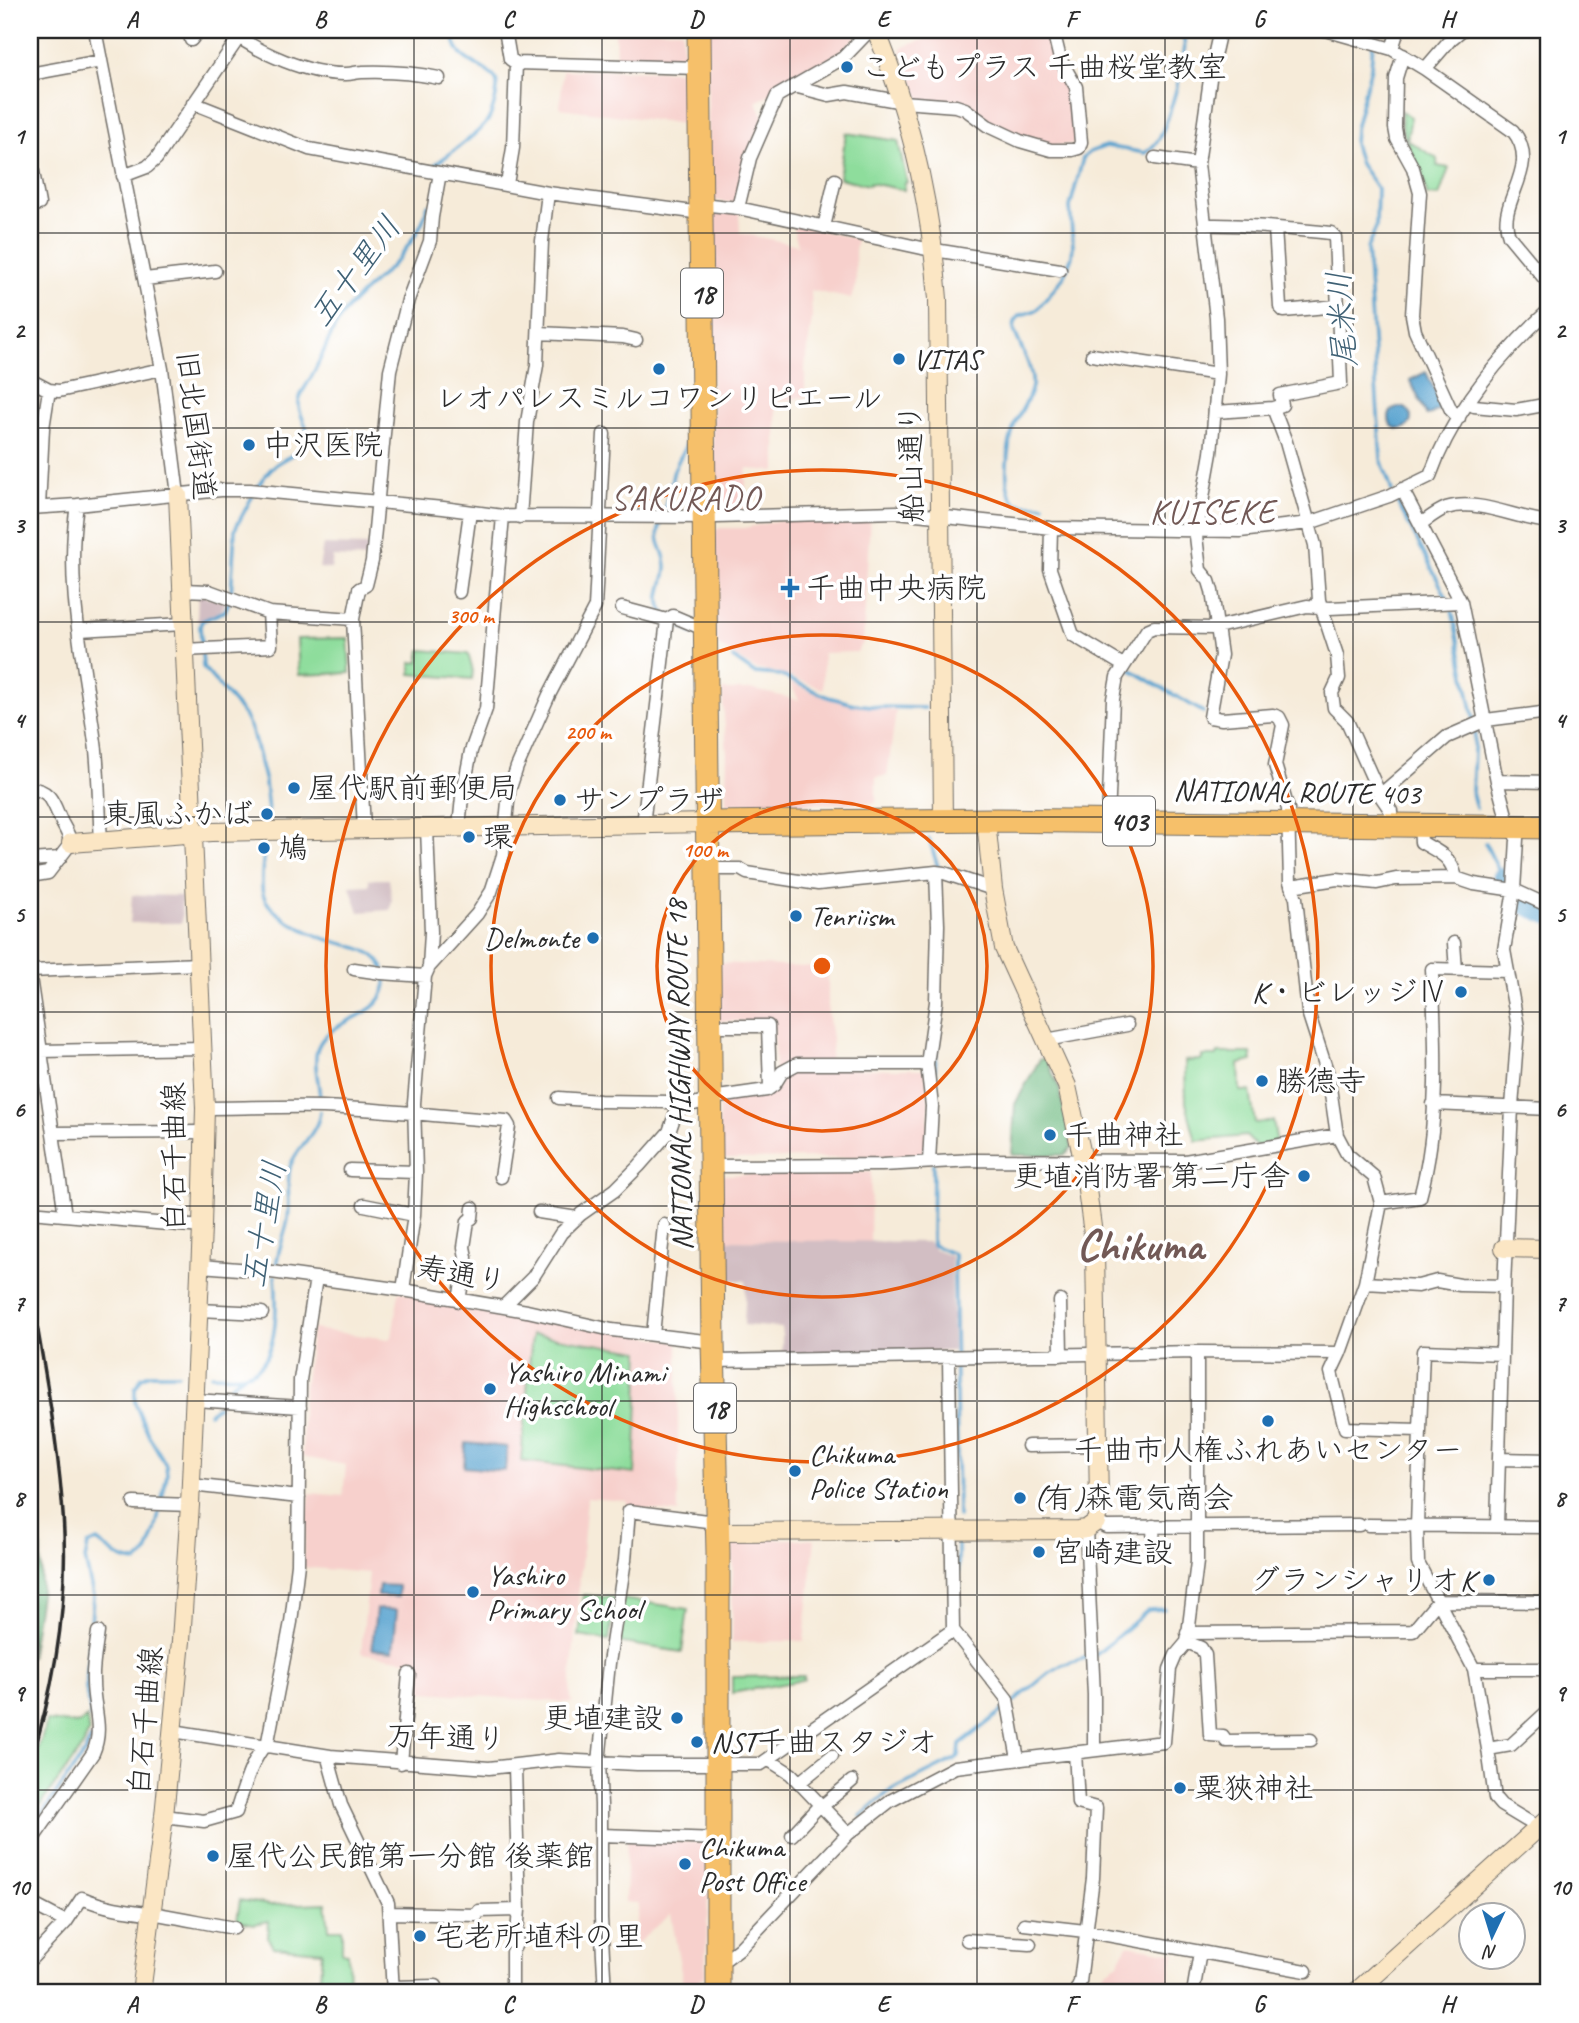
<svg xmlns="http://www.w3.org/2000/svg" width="1579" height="2023" font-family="Caveat,'Klee One',sans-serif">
<rect width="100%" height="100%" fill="#fff"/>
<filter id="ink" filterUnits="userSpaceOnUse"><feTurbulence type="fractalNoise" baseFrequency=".0143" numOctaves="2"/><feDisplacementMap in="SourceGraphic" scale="14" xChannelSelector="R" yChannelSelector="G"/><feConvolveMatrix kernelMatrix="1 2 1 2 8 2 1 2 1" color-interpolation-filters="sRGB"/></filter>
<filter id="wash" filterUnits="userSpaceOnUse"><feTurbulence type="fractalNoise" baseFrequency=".00686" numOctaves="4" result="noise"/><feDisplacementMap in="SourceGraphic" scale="28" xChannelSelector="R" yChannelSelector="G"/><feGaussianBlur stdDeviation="1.57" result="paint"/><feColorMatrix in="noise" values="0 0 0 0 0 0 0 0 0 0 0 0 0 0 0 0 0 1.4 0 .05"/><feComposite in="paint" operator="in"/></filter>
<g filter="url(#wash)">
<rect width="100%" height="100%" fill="#f6ebd9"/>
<!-- built -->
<path fill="#f7d0cc" d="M615 30H682L683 60 675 64 616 61Z
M707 30H858L860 33 839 53 756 102 764 117 736 203 709 200Z
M927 30H1048L1071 89 1076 141 1072 144 1052 146 1029 140 989 122 919 99 901 48 925 39Z
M563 70 684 71V124L560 108Z
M713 210 739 212 740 233 798 245 792 224 857 239 855 252 856 283 851 299 811 290 812 318 805 367V397L776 401V471L747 469 744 510H714L710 212Z
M870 517 863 643 857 652 823 653V689L777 672 755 669 715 643 713 532 720 528H745L776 521Z
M789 682 828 699 854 706 896 711 887 776 876 777V803L726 804 727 753 722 690H754L799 700Z
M718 963 828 968V1012L832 1038 830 1061 775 1075 774 1021H718Z
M797 1069H925L929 1106 926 1157 718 1159 719 1101 773 1091 785 1075Z
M871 1172 870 1242 720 1240V1175Z
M399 1292 678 1342V1513L627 1507V1501L587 1498 570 1690 572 1703 412 1691 413 1661 361 1653 369 1573 302 1567 310 1493 343 1496 346 1465 303 1457 302 1404 312 1329 388 1339 392 1337Z
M733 1539H815L804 1641 732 1642Z
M627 1840 704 1843 710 1849 705 1975 688 1989H684L671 1914 634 1946 639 1903 625 1902Z
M1127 1945 1174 1953 1167 1993H1081L1085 1985 1118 1963Z"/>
<!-- industrial -->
<path fill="#d2bec3" d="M323 545 369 546 368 559 333 557 331 569 319 568Z
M198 594 225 602 222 610 197 622Z
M369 879H389L392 900 390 910 359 912 350 886 369 885Z
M132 895 181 896 182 923H130Z
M720 1240 928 1242 935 1250 951 1256 953 1351 782 1355V1328L744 1325 746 1281 721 1279Z"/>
<!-- green -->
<path fill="#8edd9c" stroke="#5c8464" stroke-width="2" d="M1401 111 1411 117 1407 140 1438 159 1437 166 1449 168 1439 196 1427 195C1423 162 1401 148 1401 111Z
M846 133 898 141 907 182 905 183 904 190 870 183 869 185 839 178Z
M348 638 350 673 299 675 297 639Z
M421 650 468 654 473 671 472 679 411 674V663L419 662Z
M1218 1053H1251L1252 1061 1239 1064 1240 1091H1250L1255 1123 1273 1121 1277 1143 1256 1146 1246 1136 1196 1141 1186 1103 1185 1061 1202 1060V1056H1217Z
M532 1334 640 1351 635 1474 521 1461Z
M584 1595 615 1598 609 1641 579 1636Z
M622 1599 688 1609 682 1652 616 1642Z
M804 1676V1680L732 1693V1677Z
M87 1718 89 1730 83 1746 30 1819V1776L47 1721 78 1724Z
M240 1900 270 1905 326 1903 329 1929H342V1952L348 1953 349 1993H319L322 1951 273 1947 268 1938 269 1921 255 1924 237 1921Z"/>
<!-- forest -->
<path fill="#72bc84" stroke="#4e7458" stroke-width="2" d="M1040 1059H1046L1059 1088 1072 1147 1065 1155H1012L1015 1104Z
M40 1517 41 1588 30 1658V1518Z"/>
<!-- water -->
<path fill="#57a2cf" stroke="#41667d" stroke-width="2" d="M1426 372 1443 408 1427 416 1410 380Z
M1389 418a11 11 0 1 1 22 0a11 11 0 1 1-22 0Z
M466 1443 507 1447 505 1471 464 1467Z
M379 1585 398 1586V1597L378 1596Z
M376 1609 397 1610 393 1651 372 1649Z"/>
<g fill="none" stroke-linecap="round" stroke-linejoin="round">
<!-- stream -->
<path stroke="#57a2cf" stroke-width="3.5" d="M1374 30 1371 67 1355 129 1354 144 1360 164 1377 188 1376 228 1367 248 1381 459 1392 491
M435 170 436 164C450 153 477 135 487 122 492 115 494 105 496 96 497 89 499 81 493 76 472 58 455 63 453 30
M257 488C262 480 266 473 273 467 283 458 301 454 306 441 311 428 299 417 299 405 298 396 305 388 309 381 322 359 329 334 343 314 354 299 368 288 381 276 400 259 423 230 428 205
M1395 498 1447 598
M1044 505C1036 505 1024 506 1017 503 999 492 1009 442 1014 426 1019 412 1030 400 1032 386 1034 369 1020 347 1014 330L1015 322 1019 316 1037 310 1063 278 1072 256 1073 246 1070 207 1083 158 1090 152 1106 146 1145 153C1152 148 1156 144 1160 137 1168 120 1188 57 1184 40 1183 36 1181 32 1179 30
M664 512 674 470 687 443 691 424V385
M662 520C652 545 665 545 666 567 666 584 652 599 666 615
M231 595 235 529 253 495
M229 602 225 611 202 621 200 626 203 667 244 715 252 731 265 782 268 812
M1452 610 1474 720
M677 624 693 634
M733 658 754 673 780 675 828 697 854 704 879 707 925 708
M1128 668 1203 712
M1475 730 1472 793 1476 808
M929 839 938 867
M1485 843 1502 877
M264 851C263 864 260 882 263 894 269 914 300 928 318 936 339 946 373 944 384 969
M934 1079 939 1021
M320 1103C321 1085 310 1060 320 1043 337 1015 389 1018 386 976
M933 1164 932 1245 954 1254 958 1516
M276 1268C277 1251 285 1236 288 1219 291 1201 285 1182 291 1164 298 1146 319 1132 320 1111
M211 1375C224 1375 244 1378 255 1370 279 1354 277 1300 275 1276
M223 1396 233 1383 244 1375
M209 1413 218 1406
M958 1538V1574
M1096 1655 1148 1610 1164 1609
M1011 1704 1050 1672 1062 1665 1088 1657
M91 1717 86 1689 93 1596 85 1559 88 1545 97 1541C110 1551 120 1561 137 1562L147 1553 155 1531 167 1475 166 1465 148 1434 135 1403V1388L142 1377 150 1374H178
M861 1816 885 1795 899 1787 955 1759 959 1756 960 1744 1005 1709
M30 1831 85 1752 91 1739"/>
<!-- river -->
<path stroke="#57a2cf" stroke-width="19" d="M1502 877 1505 881
M1520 903 1549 915"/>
</g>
</g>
<g filter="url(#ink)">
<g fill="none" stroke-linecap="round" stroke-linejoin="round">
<!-- street casing -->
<g stroke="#726e68" stroke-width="15">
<path id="street" d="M95 30 162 369 178 495
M230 30C257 53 310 75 346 74 352 74 357 72 362 72 388 71 414 73 439 78
M505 30 510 59 516 63 513 148 507 184
M1325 30 1392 49 1425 69 1513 131C1543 168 1495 202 1509 236L1549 284
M191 40 199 30
M1392 49 1398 30
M1403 55 1396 78 1395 128 1397 139 1413 168 1420 193 1412 315 1415 331 1451 410 1459 418
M516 63 699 68
M1425 69 1450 40 1462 30
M30 74 101 61
M794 86 829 95 847 92 903 102 956 106 965 109 988 126 1020 141 1051 150H1072L1079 148 1081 142 1076 87 1060 59 1053 30
M193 103 309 149 548 193 701 213
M30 156 39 204 30 206
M1155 158 1198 164
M123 176 147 167 156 159 244 30
M701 204 738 208 922 248 1060 270
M738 208 750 158 777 96 843 58 870 30
M1205 225C1247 224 1289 229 1331 233L1335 237 1341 383 1280 395 1282 405 1273 408
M824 227 835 180
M1275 228 1280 307 1284 311 1337 306
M145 279 215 271
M539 333 623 337 636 340
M1092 355 1218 374
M30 380 49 390 59 391 162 369
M1469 402 1474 406 1516 410 1549 404
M1216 412 1273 408 1286 442 1315 545 1319 600 1337 655 1339 678 1332 693 1334 708 1347 721 1380 795 1391 811V825
M77 505C64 586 86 670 96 750 99 780 99 811 101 841
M39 507 43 428 49 390
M30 508 77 505 221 490H250L443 508 503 516 716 517 897 512 1051 528 1240 531 1309 523 1389 496 1430 476C1453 411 1499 356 1549 310
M520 517 527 422 537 365 542 241 548 193
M1422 523C1429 518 1438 511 1446 508 1479 498 1516 519 1549 522
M1051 528 1050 569 1073 635 1123 665
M182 590 209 591 269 613 353 619
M459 592 470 512
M622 608 667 620 673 616 706 630
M80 630 183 624
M183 650 271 646 269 613
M1497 781 1549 782
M30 789C52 789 54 806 62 823 66 830 69 835 71 843L48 873 30 876
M1380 795 1447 737 1486 720 1549 712
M1108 821 1113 699 1117 677 1147 630 1154 627 1213 628 1307 606 1330 608 1461 602
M643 825 667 620
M1420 825 1421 842C1440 853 1451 856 1456 878
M459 827 462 797 471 751 486 709 503 516
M427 828 431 932 429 967
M364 829 353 619 359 589 366 585 372 561 390 370 408 300 430 241 432 217 440 173
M30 860 60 858
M708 869H740L747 873 818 884 936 872 944 873 993 889
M1291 886 1337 879 1377 883 1396 879 1456 878 1474 884 1514 890 1549 906
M1454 943 1456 970
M354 969 381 973 425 976
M30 971 199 964
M30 977 65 1215
M710 1026H768L770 1088
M1046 1040 1127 1025
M41 1051 202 1048
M559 1098 600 1101 671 1102 680 1108
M1433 1104 1549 1109
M205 1108C244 1108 284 1106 323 1107 385 1109 445 1117 506 1121L509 1126 501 1177
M53 1133 204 1132
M929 1162 932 1106 927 1064 936 1002 938 925 936 872
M711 1166 882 1165 973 1160 1185 1161 1337 1135
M350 1170 416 1172
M1381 1203 1420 1197C1440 1124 1436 1044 1432 969L1508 971
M364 1205 414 1215
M30 1212 202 1227
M539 1212 577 1218
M201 1266 264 1271 403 1290 527 1311 612 1330 713 1342
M1365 1283 1418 1286 1437 1281 1460 1285 1504 1286 1512 1107 1518 1027 1504 950 1514 890 1517 839 1506 815 1497 781 1461 602 1402 489
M403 1290 414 1215 416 1172 414 1103 425 976 429 967 477 914 491 892 503 855 509 791 517 767 549 695 595 607 604 434
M459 1301 466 1257 464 1247 468 1221 472 1218 473 1208
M1060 1301 1061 1355
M503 1307 533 1277 561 1233 581 1214 615 1190 639 1166 669 1132 676 1112 680 1108 718 1097 767 1090 774 1085 782 1072 797 1064H927
M199 1310 262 1313
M653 1335 664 1225
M1340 1353 1331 1372 1345 1428 1420 1430 1423 1351 1502 1354
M949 1358 953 1630 1007 1699 1018 1759
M714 1361 1197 1352 1340 1353 1365 1283 1381 1203 1374 1177 1347 1154 1337 1135 1328 1074 1308 1012 1296 898 1290 882 1288 809 1275 765 1283 725 1279 717 1273 715 1222 719 1210 717 1221 655 1212 591 1209 581 1200 570 1196 536 1211 453 1218 374 1216 318 1198 164 1212 65 1220 30
M195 1400 300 1407
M1420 1430 1417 1526 1418 1563 1474 1669 1488 1749
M1028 1446 1099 1445
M1499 1459 1549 1460
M191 1485 299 1497
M134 1503 190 1505
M1096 1522 1106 1527 1359 1525
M1368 1525 1549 1527
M1153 1526 1154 1554
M1497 1526 1504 1286
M1086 1529 1094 1695V1750
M1187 1633 1413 1631 1438 1601 1549 1602
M1187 1642 1201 1648 1205 1655 1210 1735 1223 1736 1226 1741 1311 1740
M1474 1669H1549
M1549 1710 1511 1745 1488 1749 1495 1798 1501 1805 1549 1834
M173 1731 330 1756 489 1768 559 1760 637 1764H761L953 1630
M1075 1752 1078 1803 1096 1808 1093 1878 1080 1982 1075 1993
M330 1756 329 1762 341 1805 388 1903 393 1993
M769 1760 791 1774 848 1834
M401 1763 409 1674
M800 1782 832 1756
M821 1807 852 1781
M164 1816 204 1821 236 1812C244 1788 251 1760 268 1741L291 1622 298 1564 300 1380 316 1278
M601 1835 719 1839
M792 1835 820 1805
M30 1843 93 1753C104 1728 93 1708 93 1682 92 1666 96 1648 98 1632
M30 1903 66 1922
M390 1913 477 1915 479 1911 519 1910
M1024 1924 1085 1931 1306 1971
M967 1940 1030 1944
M719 1959 727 1958 740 1948 848 1834 890 1801 955 1767 1164 1742 1170 1669 1176 1655 1187 1642 1197 1562V1352
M30 1960 66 1922 82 1898C110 1910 134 1911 163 1915 187 1919 210 1924 234 1928
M392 1987 436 1986
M512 1993V1952L516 1944 519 1910 515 1767
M605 1993 601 1918V1805L599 1762 609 1663 625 1560 629 1511 707 1521 717 1532
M1193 1993 1200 1952"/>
</g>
<!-- secondary casing -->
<g stroke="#726e68" stroke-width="20">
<path id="secondary" d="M876 30C911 117 931 205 938 299L943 820
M71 843 211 832 708 823
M1504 1248 1549 1249
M717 1532 1078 1530 1086 1529 1096 1522 1099 1505 1095 1249 1083 1160 1067 1086 1004 948 993 889 986 820
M141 1993 164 1816 181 1641 190 1505 202 1227 205 1108 178 495
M1355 1993 1549 1818"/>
</g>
<!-- highway casing -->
<g stroke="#726e68" stroke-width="25">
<path id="highway" d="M699 30 713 1342 718 1552V1993
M708 823 997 820 1549 827"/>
</g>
<!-- street -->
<use href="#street" stroke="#fff" stroke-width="12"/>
<!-- secondary -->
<use href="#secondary" stroke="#fbe6c4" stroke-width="18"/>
<!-- highway -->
<use href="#highway" stroke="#f6c06b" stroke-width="23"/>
<!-- rail -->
<path stroke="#2b2b2b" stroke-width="3.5" d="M30 1284C42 1356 56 1428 62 1501 70 1589 57 1680 30 1764"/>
</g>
</g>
<!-- grid -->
<path fill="none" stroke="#2b2b2b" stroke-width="2" stroke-opacity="0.55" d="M226 30V1993M414 30V1993M602 30V1993M790 30V1993M977 30V1993M1165 30V1993M1353 30V1993M30 233H1549M30 428H1549M30 622H1549M30 817H1549M30 1012H1549M30 1206H1549M30 1401H1549M30 1595H1549M30 1790H1549"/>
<!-- distance rings -->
<g fill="none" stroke="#e8590c" stroke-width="3.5">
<circle cx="822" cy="966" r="165"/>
<circle cx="822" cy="966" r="331"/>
<circle cx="822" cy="966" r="496"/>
</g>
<!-- markers -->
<g fill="#1f6fb2" stroke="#fff" stroke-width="2.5">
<circle cx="847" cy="67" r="7"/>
<circle cx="899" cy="359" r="7"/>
<circle cx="659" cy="369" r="7"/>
<circle cx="249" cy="445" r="7"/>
<path d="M786.5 577.5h7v7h7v7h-7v7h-7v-7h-7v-7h7z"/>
<circle cx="294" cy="788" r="7"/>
<circle cx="560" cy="800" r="7"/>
<circle cx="267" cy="814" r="7"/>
<circle cx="469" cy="837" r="7"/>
<circle cx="264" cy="848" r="7"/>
<circle cx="796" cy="916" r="7"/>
<circle cx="593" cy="938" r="7"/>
<circle cx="1461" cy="992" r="7"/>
<circle cx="1262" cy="1081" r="7"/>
<circle cx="1050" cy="1135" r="7"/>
<circle cx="1304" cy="1176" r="7"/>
<circle cx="490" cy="1389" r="7"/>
<circle cx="1268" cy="1421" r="7"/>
<circle cx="795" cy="1471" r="7"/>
<circle cx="1020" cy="1498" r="7"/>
<circle cx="1039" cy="1552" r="7"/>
<circle cx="1489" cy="1580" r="7"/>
<circle cx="473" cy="1592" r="7"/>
<circle cx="677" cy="1718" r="7"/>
<circle cx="697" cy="1742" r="7"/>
<circle cx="1180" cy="1788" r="7"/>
<circle cx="213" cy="1856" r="7"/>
<circle cx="685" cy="1864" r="7"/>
<circle cx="420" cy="1936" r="7"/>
</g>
<g text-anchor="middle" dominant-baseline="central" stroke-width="7" stroke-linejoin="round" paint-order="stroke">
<!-- shield labels -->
<g fill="#fff" stroke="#6b6b6b" stroke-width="2">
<rect x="681" y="268.5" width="42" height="49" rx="5"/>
<rect x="1103" y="796.5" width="52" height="49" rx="5"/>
<rect x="694" y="1383.5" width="42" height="49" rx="5"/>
</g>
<g font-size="28" font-weight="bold" fill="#2b2b2b">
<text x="702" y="293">18</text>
<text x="1129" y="821">403</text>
<text x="715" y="1408">18</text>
</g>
<!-- poi labels -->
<g font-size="30" fill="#2b2b2b" stroke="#fff" text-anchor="start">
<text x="861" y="67">こどもプラス 千曲桜堂教室</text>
<text x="913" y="359">VITAS</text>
<text x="659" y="398" text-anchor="middle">レオパレスミルコワンリピエール</text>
<text x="263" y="445">中沢医院</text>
<text x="806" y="588">千曲中央病院</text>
<text x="308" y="788">屋代駅前郵便局</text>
<text x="574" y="800">サンプラザ</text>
<text x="253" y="814" text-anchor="end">東風ふかば</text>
<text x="483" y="837">環</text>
<text x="278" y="848">鳩</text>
<text x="810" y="916">Tenriism</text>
<text x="579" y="938" text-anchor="end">Delmonte</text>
<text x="1447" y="992" text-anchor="end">K・ビレッジⅣ</text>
<text x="1276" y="1081">勝德寺</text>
<text x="1064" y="1135">千曲神社</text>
<text x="1290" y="1176" text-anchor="end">更埴消防署 第二庁舎</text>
<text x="504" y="1372">Yashiro Minami<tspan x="504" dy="34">Highschool</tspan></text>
<text x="1268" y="1450" text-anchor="middle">千曲市人権ふれあいセンター</text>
<text x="809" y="1454">Chikuma<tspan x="809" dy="34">Police Station</tspan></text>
<text x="1034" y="1498">(有)森電気商会</text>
<text x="1053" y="1552">宮崎建設</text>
<text x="487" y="1575">Yashiro<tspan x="487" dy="34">Primary School</tspan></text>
<text x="1475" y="1580" text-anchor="end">グランシャリオK</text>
<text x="663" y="1718" text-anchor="end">更埴建設</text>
<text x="711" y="1742">NST千曲スタジオ</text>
<text x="1194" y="1788">粟狹神社</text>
<text x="699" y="1847">Chikuma<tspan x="699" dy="34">Post Office</tspan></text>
<text x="227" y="1856">屋代公民館第一分館 後薬館</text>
<text x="434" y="1936">宅老所埴科の里</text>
</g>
<!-- street labels -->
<g font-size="30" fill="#2b2b2b" stroke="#fff">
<text transform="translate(196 425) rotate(83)">旧北国街道</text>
<text transform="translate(911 463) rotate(-91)">船山通り</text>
<text transform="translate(1297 792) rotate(1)">NATIONAL ROUTE 403</text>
<text transform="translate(679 1075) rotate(-91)">NATIONAL HIGHWAY ROUTE 18</text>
<text transform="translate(174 1157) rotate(-90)">白石千曲線</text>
<text transform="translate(462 1274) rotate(10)">寿通り</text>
<text transform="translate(145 1721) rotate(-85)">白石千曲線</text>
<text transform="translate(446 1737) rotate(2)">万年通り</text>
</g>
<!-- water labels -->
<g font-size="32" font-style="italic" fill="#3f6175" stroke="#fff">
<text transform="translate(355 271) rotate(-53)">五十里川</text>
<text transform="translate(1342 319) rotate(-94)">尾米川</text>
<text transform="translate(264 1224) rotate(-80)">五十里川</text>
</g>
<!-- quarter labels -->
<g font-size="33" letter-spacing="2" fill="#725956" stroke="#fff">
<text x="686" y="498">SAKURADO</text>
<text x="1213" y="512">KUISEKE</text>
</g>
<!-- town labels -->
<g font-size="44" font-weight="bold" fill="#725956" stroke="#fff">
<text x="1140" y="1245">Chikuma</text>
</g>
</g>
<circle cx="822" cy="966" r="10" fill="#e8590c" stroke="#fff" stroke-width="3.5"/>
<g font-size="21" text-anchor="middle" font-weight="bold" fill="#e8590c" stroke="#fff" stroke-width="7" stroke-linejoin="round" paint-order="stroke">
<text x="471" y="623">300 m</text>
<text x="588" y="739">200 m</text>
<text x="705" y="857">100 m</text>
</g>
<!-- margin -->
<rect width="1579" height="2023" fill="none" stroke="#fff" stroke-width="77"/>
<!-- north arrow -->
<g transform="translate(1492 1936) rotate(184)"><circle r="33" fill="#ffffff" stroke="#aaaaaa" stroke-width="2"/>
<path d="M0-5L12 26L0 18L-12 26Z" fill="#1f6fb2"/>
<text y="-10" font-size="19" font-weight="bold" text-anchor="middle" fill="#2b2b2b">N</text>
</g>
<rect x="38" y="38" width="1502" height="1946" fill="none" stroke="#2b2b2b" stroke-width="2.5"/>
<g font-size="23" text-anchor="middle" font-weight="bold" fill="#2b2b2b">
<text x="132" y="27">A</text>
<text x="320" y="27">B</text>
<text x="508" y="27">C</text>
<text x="696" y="27">D</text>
<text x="883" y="27">E</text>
<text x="1071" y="27">F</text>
<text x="1259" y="27">G</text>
<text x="1447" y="27">H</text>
<text x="19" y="144">1</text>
<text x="1560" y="144">1</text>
<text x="19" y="338">2</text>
<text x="1560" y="338">2</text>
<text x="19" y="533">3</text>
<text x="1560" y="533">3</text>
<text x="19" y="728">4</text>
<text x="1560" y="728">4</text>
<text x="19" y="922">5</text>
<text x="1560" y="922">5</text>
<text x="19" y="1117">6</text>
<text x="1560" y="1117">6</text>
<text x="19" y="1311">7</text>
<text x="1560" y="1311">7</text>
<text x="19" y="1506">8</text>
<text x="1560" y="1506">8</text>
<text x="19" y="1701">9</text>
<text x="1560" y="1701">9</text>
<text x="19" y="1895">10</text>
<text x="1560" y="1895">10</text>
<text x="132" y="2012">A</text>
<text x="320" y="2012">B</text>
<text x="508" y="2012">C</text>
<text x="696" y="2012">D</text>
<text x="883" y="2012">E</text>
<text x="1071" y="2012">F</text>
<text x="1259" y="2012">G</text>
<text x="1447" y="2012">H</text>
</g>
</svg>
